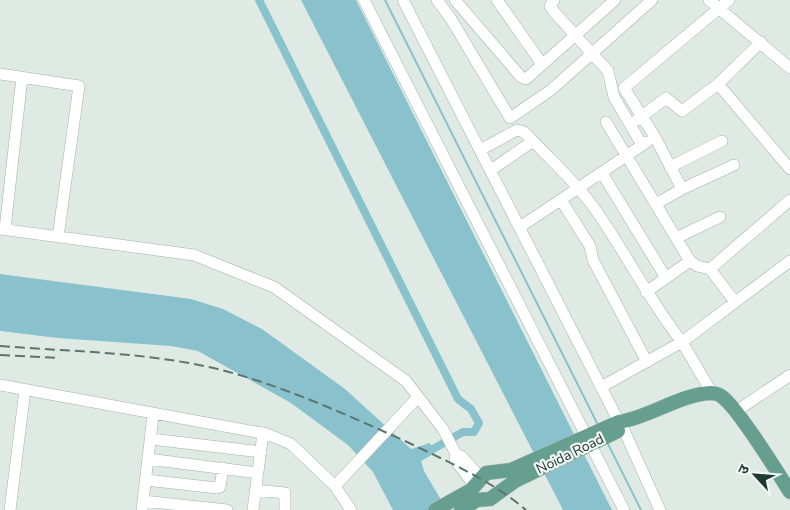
<svg xmlns="http://www.w3.org/2000/svg" width="790" height="510" font-family="'Nunito Sans','Noto Sans Devanagari',sans-serif">
<rect width="100%" height="100%" fill="#dfeae5"/>
<!-- water -->
<path fill="#89c2cd" d="M301 0H356L612 510H563Z
M0 274 191 299 223 309 262 329 345 389 411 449 430 443 435 453 421 461 424 471 447 510H393L373 472 348 445 291 403 198 351 171 346 58 338 0 331Z"/>
<g fill="none" stroke-linecap="round" stroke-linejoin="round">
<!-- stream -->
<path stroke="#89c2cd" stroke-width="2" d="M385 0 598 425
M607 442 641 510"/>
<!-- canal -->
<path stroke="#89c2cd" stroke-width="8" d="M259 0 458 399 471 409 479 423 474 432H463L433 449"/>
<!-- minor casing -->
<g stroke="#a2b1ac" stroke-width="12">
<path id="minor" d="M364 0 624 510
M403 0 619 422
M437 0 451 19 510 118 551 90 652 0
M455 0 521 77 526 79 615 0
M497 0 542 64
M554 0 550 6 555 13 608 71 614 97 642 145
M709 0 790 68
M761 42 718 84 790 169
M0 74 79 86 58 237
M637 120 666 98 682 111 718 84
M606 122 690 261 697 266 710 269
M480 150 517 130 524 132 533 141
M670 167 722 141
M491 170 533 141C553 162 574 181 592 205 624 249 648 299 682 342L601 387
M602 173 666 278
M682 189 655 137 624 88 729 0
M561 200 590 246 593 260 647 362
M656 204 682 189 734 165
M520 227 647 142
M0 229 194 255 274 287 406 381 443 429 456 454 461 456 481 478
M5 229 22 77
M676 238 720 217
M646 292 690 261
M735 302 710 269 790 200
M0 385 267 434 291 444 335 486 351 510
M712 393 682 342 790 261
M735 412 790 375
M623 428 660 510
M151 439 261 452
M456 454 455 460 474 485
M148 459 258 473
M146 480 217 488 220 487 223 468
M335 486 418 397
M256 490 285 493V510
M143 501 227 510
M10 510 25 390
M142 510 153 415
M253 510 263 433"/>
</g>
<!-- major casing -->
<g stroke="#bcc4c2" stroke-width="15">
<path id="major" d="M435 510 471 490 486 473 511 470 619 422C650 417 679 395 710 393 713 393 719 394 721 396 737 406 778 473 790 492
M461 510 477 500 490 499 515 481 618 431"/>
</g>
<!-- minor -->
<use href="#minor" stroke="#fff" stroke-width="11"/>
<!-- major -->
<use href="#major" stroke="#669e90" stroke-width="14"/>
<!-- rail -->
<path stroke="#5b756e" stroke-width="2" stroke-dasharray="10 5" stroke-linecap="butt" d="M0 346C76 352 155 352 229 372 290 389 347 415 405 441 446 461 491 480 526 510
M0 355 60 358"/>
</g>
<g text-anchor="middle" dominant-baseline="central" stroke-width="4.5" stroke-linejoin="round" paint-order="stroke">
<!-- street labels -->
<g font-size="14" fill="#213933" stroke="#f0f7f3">
<text transform="translate(570 454) rotate(-26)">Noida Road</text>
</g>
</g>
<!-- north arrow -->
<g transform="translate(755 475) rotate(296)" stroke="#f0f7f3" stroke-width="4" paint-order="stroke">
<path d="M0-4L9 19L0 12L-9 19Z" fill="#213933"/>
<text y="-8" font-size="14" font-weight="bold" text-anchor="middle" fill="#213933">उ</text>
</g>
</svg>
